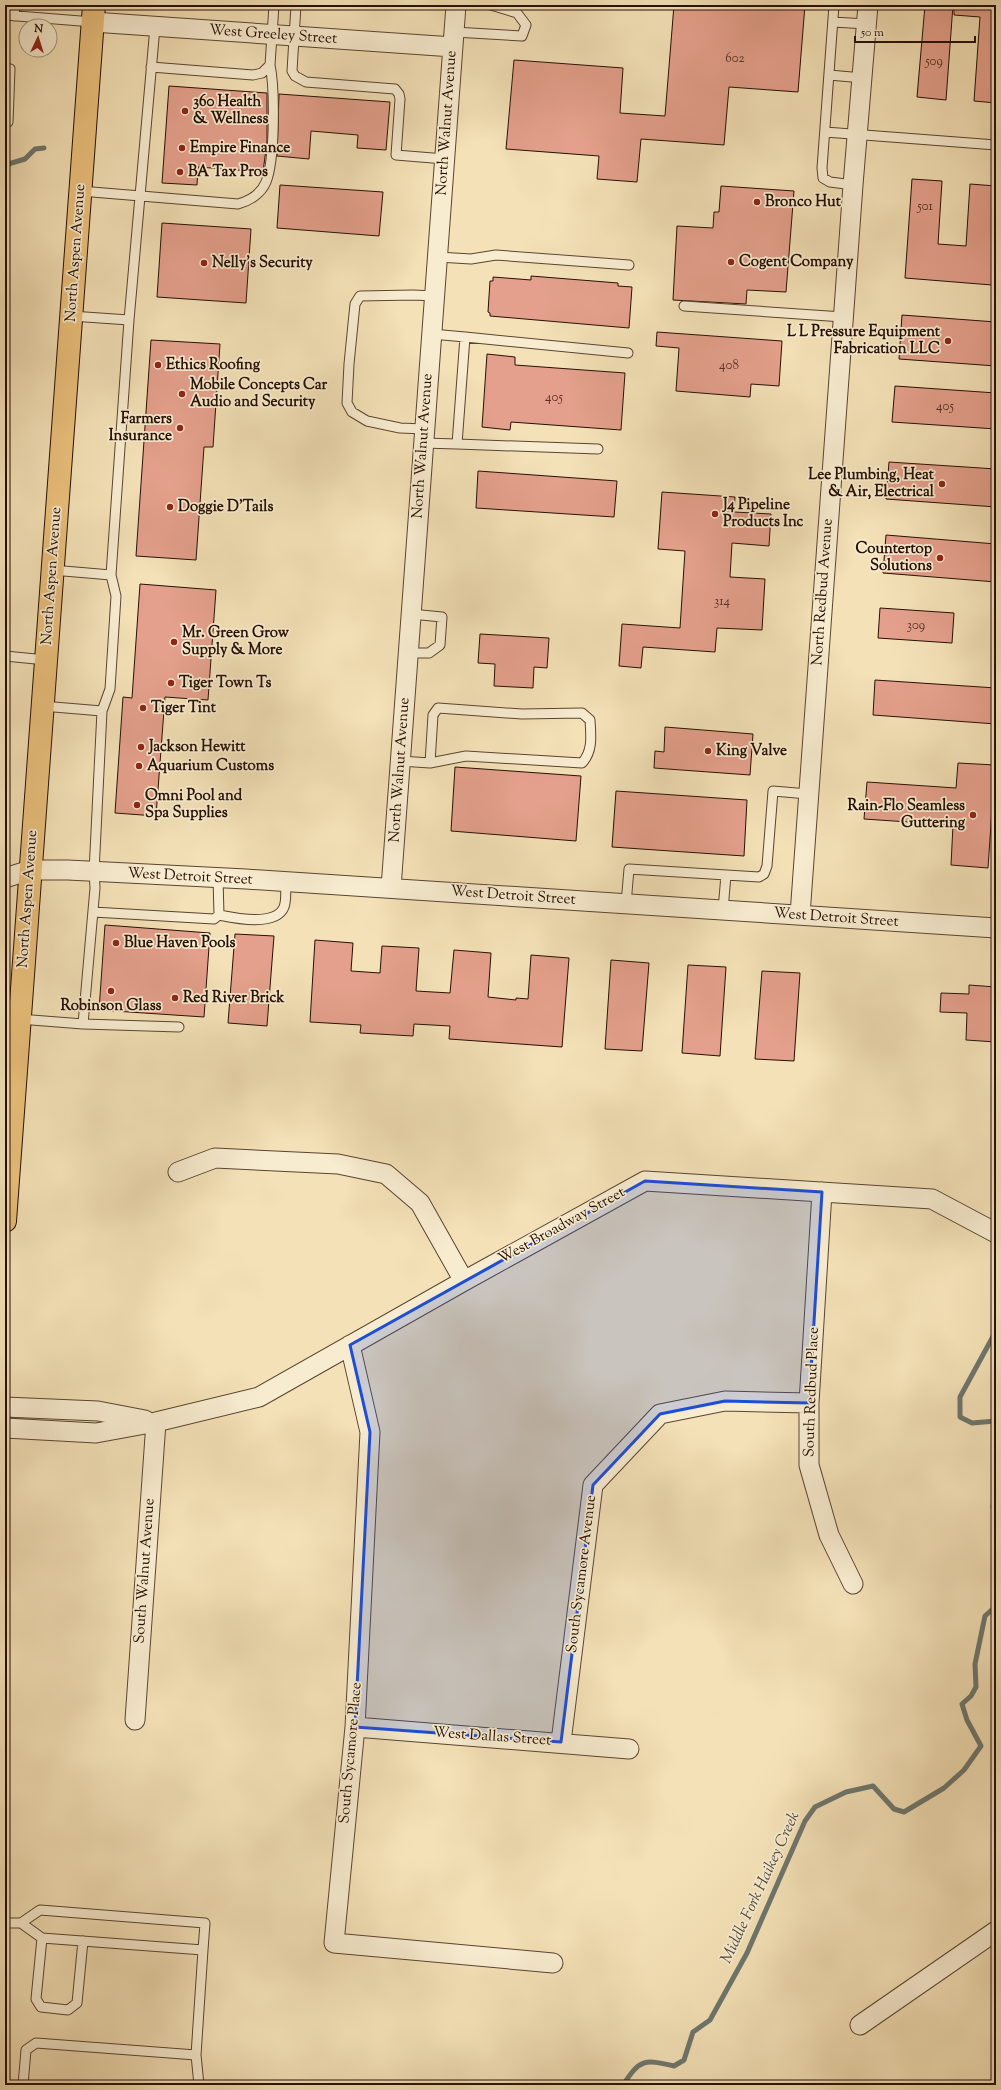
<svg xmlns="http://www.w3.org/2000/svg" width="1001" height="2090" font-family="'Sorts Mill Goudy',serif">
<rect width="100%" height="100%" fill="#f4e1b7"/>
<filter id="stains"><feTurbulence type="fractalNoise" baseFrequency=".005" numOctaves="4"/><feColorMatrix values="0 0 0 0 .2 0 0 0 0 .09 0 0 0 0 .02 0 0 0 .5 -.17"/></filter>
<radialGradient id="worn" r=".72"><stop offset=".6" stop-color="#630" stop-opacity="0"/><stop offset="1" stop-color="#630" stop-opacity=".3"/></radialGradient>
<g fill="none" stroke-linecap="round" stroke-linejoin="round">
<!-- stream -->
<path stroke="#6e776e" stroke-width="5" d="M5 165 25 159 35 149 44 148
M996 1331 960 1397V1417L972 1423 996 1421
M996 1493 993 1506 996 1531
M623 2085C640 2059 644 2059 674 2066L684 2060 693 2032 710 2020 747 1953 805 1821 815 1807 846 1792 873 1786 894 1809 904 1812 944 1788 964 1770 981 1746 967 1720 962 1704 971 1696 976 1687 975 1664 985 1616 996 1606"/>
</g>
<!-- building -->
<path fill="#e4a08c" stroke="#260f03" d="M674 5H805L798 92 729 87 724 145 641 139 637 182 597 179 599 156 506 149 514 60 623 68 620 113 665 116Z
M925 5H953L946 100 917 97Z
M954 5H996V103L974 101 980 17 954 15Z
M169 86 267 93V141L263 172 198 167 197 185 162 183Z
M279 94 390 102 386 150 357 148 358 135 311 131 309 159 277 156Z
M912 179 942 181 938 244 966 246 970 184 996 186V234L992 285 905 278Z
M280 185 383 192 379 236 277 228Z
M721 186 794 191 786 292 747 290 746 304 673 300 677 226 713 228 714 212H719Z
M162 223 251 229 246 303 157 297Z
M531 276 618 283V286L632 287 629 328 490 316V313L488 312 490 281H493V277L531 280Z
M902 315 996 322V366L899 359Z
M657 332 782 341 779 386 751 384 750 397 676 391 679 348 656 346Z
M151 340 220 344 213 447H204L196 560 136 556Z
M487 354 515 357V365L625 373 621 430 511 422 510 430 482 427Z
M895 386 996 393V429L892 422Z
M889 462 996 469V507L886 499Z
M478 471 617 481 614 517 476 508Z
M662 492 735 497 734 512 771 514 769 546 732 543 730 577 765 579 762 630 717 628 715 652 643 647 641 668 619 666 622 624 680 628 685 551 658 549Z
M886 535 996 544V582L883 573Z
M140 584 216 590 208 700 165 697 156 816 115 813 123 697 132 698Z
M880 608 954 613 952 643 878 638Z
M480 634 549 638 547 668 534 667 533 688 494 686 495 664 478 663Z
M875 680 996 688V724L873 715Z
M665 727 753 734 750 775 654 768 655 751 664 752Z
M958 763 995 765 988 868 951 865 953 825 864 819 867 782 956 788Z
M455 767 581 776 576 841 451 831Z
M616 791 747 800 744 856 612 847Z
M105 925 210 933 204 1017 99 1010Z
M235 934 274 936 267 1026 228 1023Z
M315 940 353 943 351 971 380 973 382 946 419 948 416 991 450 993 454 950 491 953 488 997 516 1000V998L528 999 531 955 569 958 562 1047 449 1039 450 1026 414 1024 413 1036 360 1033 361 1025 310 1022Z
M611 960 649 963 642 1051 605 1049Z
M688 965 726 967 720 1056 682 1053Z
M762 971 800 973 794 1061 755 1059Z
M969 985 996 987V1042L966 1040 967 1013 940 1012 941 993 969 994Z"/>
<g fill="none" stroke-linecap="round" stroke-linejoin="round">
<!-- service casing -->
<g stroke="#5a4430" stroke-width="11">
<path id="service" d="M296 5 292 71 295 76 306 82 395 89 399 94 400 99 396 155 445 159
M834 5 822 168 823 178 830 182 853 185
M5 15 93 22
M14 16 15 5
M833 22 867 24
M454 32 522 36 526 25 517 13 491 5
M151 67 253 75 262 73 270 65 274 5
M5 68 10 69 8 122 5 124
M829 75 863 78
M825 132 996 145
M80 191 238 204C249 201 261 194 266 182 275 160 275 89 270 65
M438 257 471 259 496 255 629 265
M684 306 843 317
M71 316 129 320 111 575 116 596 110 689 102 711 94 872 95 888 83 1024
M129 320 155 27
M465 337 628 353
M424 429 400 428 367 421 352 412 347 403 349 364 355 304 360 296 413 295 435 296
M423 443 457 444 465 337 432 334
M457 444 598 449
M52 570 111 575
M409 653H429L440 645 442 617 411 614
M5 656 46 660
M42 706 102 711
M400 761 430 763 466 756 582 763C593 751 591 736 590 720L582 713 522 714 438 708 433 715 430 763
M626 904 629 869 759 877 764 874 767 866 773 791 808 794
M723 910 726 875
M93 912 214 919 219 915 218 878
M219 915C234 918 276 927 284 907 287 900 285 889 286 881
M19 1019 83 1024 179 1027
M5 1923H21L42 1938 203 1950 205 1923 40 1910 21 1923
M42 1938 36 1999 41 2007 68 2010 77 2003 83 1941
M23 2085 26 2050 36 2043 196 2055
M199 2085 196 2055 203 1950"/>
</g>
<!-- minor casing -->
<g stroke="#5a4430" stroke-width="21">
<path id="minor" d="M93 22 453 47
M5 878 30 870H68L246 879 996 928
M391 888 456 5
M800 915 853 185 868 5
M178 1172 215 1158 338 1164 386 1174 420 1203 464 1281
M822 1192 809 1403V1465L829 1535 853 1584
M350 1345 370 1432 355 1727 334 1943 553 1963
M5 1407 98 1411 145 1420
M5 1428 96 1433 156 1422 259 1397 464 1281 645 1181 932 1199 996 1233
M135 1720 156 1422
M355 1727 629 1749
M561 1742 593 1485 660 1414 725 1401 809 1403
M860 2025 996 1931"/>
</g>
<!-- primary casing -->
<g stroke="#260f03" stroke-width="24">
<path id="primary" d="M5 1221 94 5"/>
</g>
<!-- service -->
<use href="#service" stroke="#f8ecd0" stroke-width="9"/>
<!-- minor -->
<use href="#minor" stroke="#f8ecd0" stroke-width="19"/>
<!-- primary -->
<use href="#primary" stroke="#eac07c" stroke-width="22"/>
</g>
<!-- marked area -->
<path fill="#1d4ed8" fill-opacity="0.2" stroke="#1d4ed8" stroke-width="3" stroke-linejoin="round" d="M645 1181 822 1192 809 1403 725 1401 660 1414 593 1485 561 1742 355 1727 370 1432 350 1345Z"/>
<!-- markers -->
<g fill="#8f2418" stroke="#f8ecd0" stroke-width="1.5">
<circle cx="185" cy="111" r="4"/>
<circle cx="182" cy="148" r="4"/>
<circle cx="180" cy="172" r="4"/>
<circle cx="757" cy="202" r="4"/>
<circle cx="731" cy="262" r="4"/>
<circle cx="204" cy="263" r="4"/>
<circle cx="948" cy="341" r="4"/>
<circle cx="158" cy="365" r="4"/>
<circle cx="182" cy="394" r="4"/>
<circle cx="180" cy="428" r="4"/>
<circle cx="942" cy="484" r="4"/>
<circle cx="170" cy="507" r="4"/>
<circle cx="715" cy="514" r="4"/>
<circle cx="940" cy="558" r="4"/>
<circle cx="174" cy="642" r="4"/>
<circle cx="171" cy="683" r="4"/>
<circle cx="143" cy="708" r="4"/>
<circle cx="141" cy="747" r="4"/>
<circle cx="708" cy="751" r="4"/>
<circle cx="139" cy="766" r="4"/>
<circle cx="137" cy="805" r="4"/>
<circle cx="973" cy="815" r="4"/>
<circle cx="116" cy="943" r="4"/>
<circle cx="111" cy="991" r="4"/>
<circle cx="175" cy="998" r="4"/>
</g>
<g text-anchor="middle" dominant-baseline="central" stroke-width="3.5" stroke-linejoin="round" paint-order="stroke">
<!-- number labels -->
<g font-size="13" fill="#563325">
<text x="735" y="59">602</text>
<text x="934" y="62">509</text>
<text x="925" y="207">501</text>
<text x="729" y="366">408</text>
<text x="554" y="398">405</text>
<text x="945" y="407">405</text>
<text x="722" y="602">314</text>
<text x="916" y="626">309</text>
</g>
<!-- street labels -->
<g font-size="15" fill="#260f03" stroke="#f8ecd0">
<text transform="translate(273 35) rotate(4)">West Greeley Street</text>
<text transform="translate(447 123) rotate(-86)">North Walnut Avenue</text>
<text transform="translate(76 253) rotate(-86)">North Aspen Avenue</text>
<text transform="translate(423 446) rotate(-86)">North Walnut Avenue</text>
<text transform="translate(52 576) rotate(-86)">North Aspen Avenue</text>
<text transform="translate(823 592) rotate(-86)">North Redbud Avenue</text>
<text transform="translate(400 770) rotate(-86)">North Walnut Avenue</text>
<text transform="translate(190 877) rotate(3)">West Detroit Street</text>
<text transform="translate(513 896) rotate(4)">West Detroit Street</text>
<text transform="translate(28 899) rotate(-86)">North Aspen Avenue</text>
<text transform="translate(836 918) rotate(4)">West Detroit Street</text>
<text transform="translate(562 1226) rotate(-29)">West Broadway Street</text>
<text transform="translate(812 1392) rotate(-88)">South Redbud Place</text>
<text transform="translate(145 1571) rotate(-86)">South Walnut Avenue</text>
<text transform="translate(582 1574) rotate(-83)">South Sycamore Avenue</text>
<text transform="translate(492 1737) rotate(4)">West Dallas Street</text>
<text transform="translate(351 1753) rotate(-85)">South Sycamore Place</text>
</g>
<!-- poi labels -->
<g font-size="15" font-weight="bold" fill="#260f03" stroke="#f8ecd0" text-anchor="start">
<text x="193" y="102">360 Health<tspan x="193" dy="17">&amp; Wellness</tspan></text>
<text x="190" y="148">Empire Finance</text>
<text x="188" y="172">BA Tax Pros</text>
<text x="765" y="202">Bronco Hut</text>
<text x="739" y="262">Cogent Company</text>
<text x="212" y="263">Nelly's Security</text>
<text x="940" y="332" text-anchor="end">L L Pressure Equipment<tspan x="940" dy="17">Fabrication LLC</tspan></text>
<text x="166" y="365">Ethics Roofing</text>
<text x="190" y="385">Mobile Concepts Car<tspan x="190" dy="17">Audio and Security</tspan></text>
<text x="172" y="419" text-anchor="end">Farmers<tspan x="172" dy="17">Insurance</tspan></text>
<text x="934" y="475" text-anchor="end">Lee Plumbing, Heat<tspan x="934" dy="17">&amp; Air, Electrical</tspan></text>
<text x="723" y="505">J4 Pipeline<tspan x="723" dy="17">Products Inc</tspan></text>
<text x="178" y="507">Doggie D'Tails</text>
<text x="932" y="549" text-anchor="end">Countertop<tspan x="932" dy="17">Solutions</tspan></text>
<text x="182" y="633">Mr. Green Grow<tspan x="182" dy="17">Supply &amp; More</tspan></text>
<text x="179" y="683">Tiger Town Ts</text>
<text x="151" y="708">Tiger Tint</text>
<text x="149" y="747">Jackson Hewitt</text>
<text x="716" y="751">King Valve</text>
<text x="147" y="766">Aquarium Customs</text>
<text x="145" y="796">Omni Pool and<tspan x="145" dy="17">Spa Supplies</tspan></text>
<text x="965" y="806" text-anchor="end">Rain-Flo Seamless<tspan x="965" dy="17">Guttering</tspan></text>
<text x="124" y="943">Blue Haven Pools</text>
<text x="183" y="998">Red River Brick</text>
<text x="111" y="1006" text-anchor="middle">Robinson Glass</text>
</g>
<!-- water labels -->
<g font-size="16" font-style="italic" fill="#504c42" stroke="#f8ecd0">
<text transform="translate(761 1888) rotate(-65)">Middle Fork Haikey Creek</text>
</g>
</g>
<!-- margin -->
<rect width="1001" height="2090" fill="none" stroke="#f4e1b7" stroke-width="20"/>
<rect x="6" y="6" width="989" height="2078" fill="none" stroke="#260f03" stroke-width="2"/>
<rect x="10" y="10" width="981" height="2070" fill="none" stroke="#260f03"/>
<!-- north arrow -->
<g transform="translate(38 38) rotate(4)"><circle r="19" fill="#f8ecd0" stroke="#a4947e"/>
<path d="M0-3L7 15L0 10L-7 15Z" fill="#8f2418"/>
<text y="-6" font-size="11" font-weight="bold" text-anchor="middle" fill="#260f03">N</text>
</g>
<!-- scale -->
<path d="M855 36v6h120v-6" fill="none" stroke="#260f03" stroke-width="2"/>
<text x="861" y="36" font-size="12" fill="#260f03" stroke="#f8ecd0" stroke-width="3" paint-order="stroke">50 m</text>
<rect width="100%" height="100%" filter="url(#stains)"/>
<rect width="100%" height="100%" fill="url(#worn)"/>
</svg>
